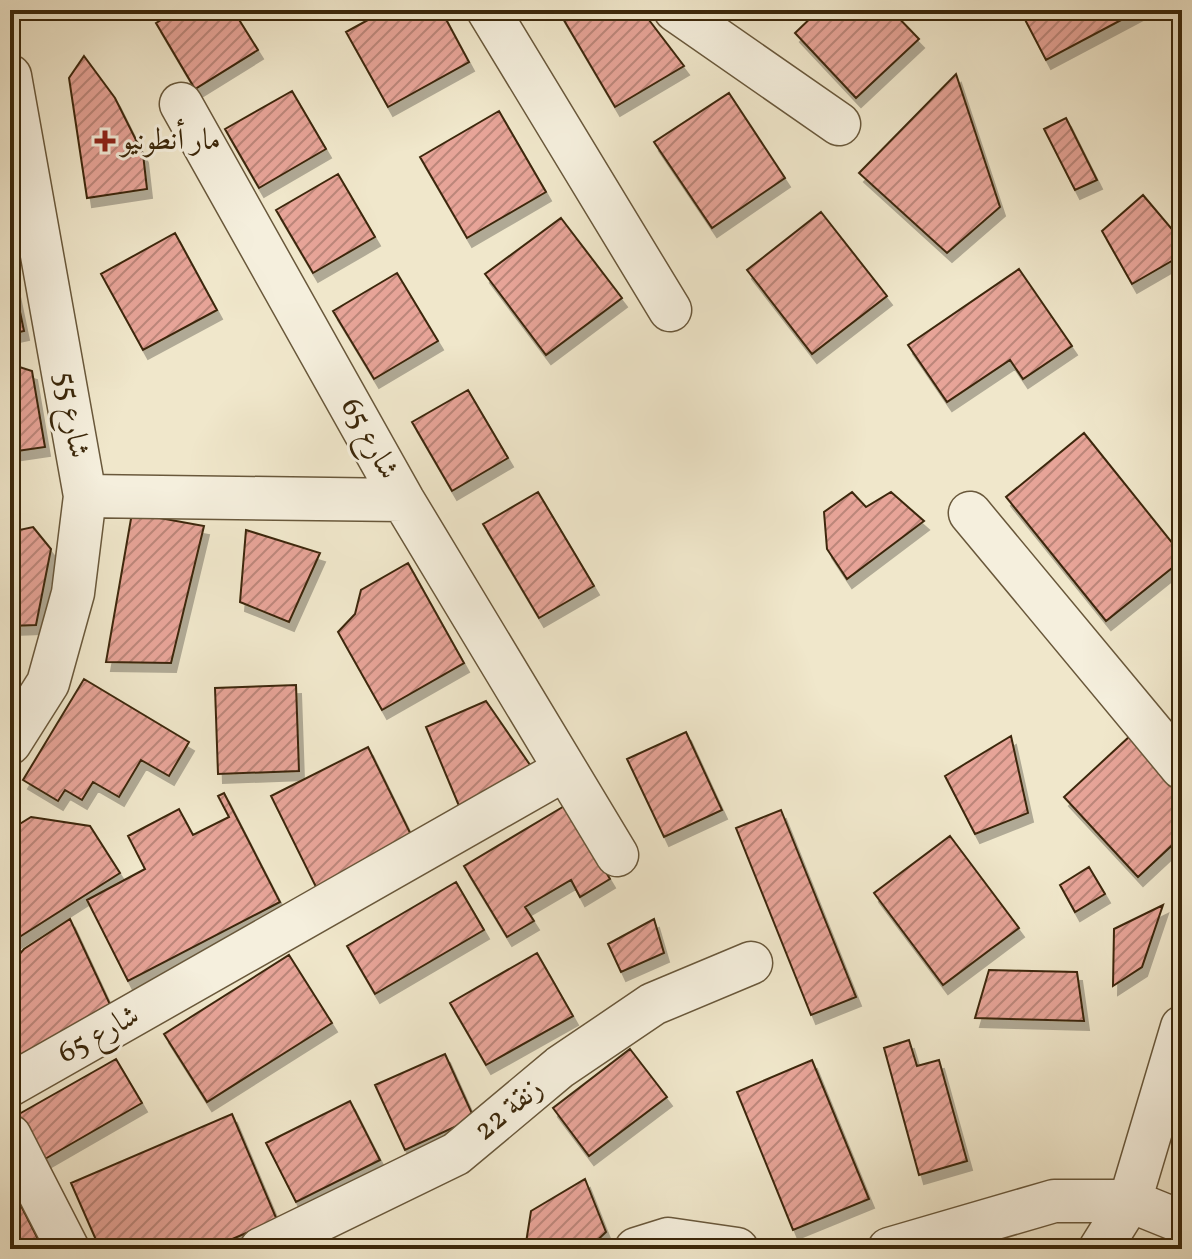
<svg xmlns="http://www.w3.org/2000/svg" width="1192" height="1259" font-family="Vollkorn,Amiri,serif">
<defs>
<pattern id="building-hatch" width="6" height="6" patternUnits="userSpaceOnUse" patternTransform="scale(2)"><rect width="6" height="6" fill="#e7a498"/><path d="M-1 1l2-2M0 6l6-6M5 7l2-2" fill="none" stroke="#bc867a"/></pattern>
<filter id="shadow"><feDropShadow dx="5" dy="9" stdDeviation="0" flood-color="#0004"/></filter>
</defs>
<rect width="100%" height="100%" fill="#f0e7cb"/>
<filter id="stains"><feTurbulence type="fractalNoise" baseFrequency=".0025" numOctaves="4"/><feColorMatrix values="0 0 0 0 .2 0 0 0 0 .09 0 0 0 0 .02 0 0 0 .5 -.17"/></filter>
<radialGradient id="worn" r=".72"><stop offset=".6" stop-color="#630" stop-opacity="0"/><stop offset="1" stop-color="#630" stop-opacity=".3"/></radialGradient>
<!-- building -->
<path fill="url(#building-hatch)" stroke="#3c280b" stroke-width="2" filter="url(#shadow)" d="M178 10H233L258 50 195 89 156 23Z
M386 10H441L469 62 388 107 346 32Z
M558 10H626L649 20 684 66 615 107Z
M819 10H891L919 39 856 98 795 33Z
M1020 10H1140L1046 60Z
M84 56 115 98 143 154 147 189 87 198 69 78Z
M956 74 1000 207 947 253 859 173Z
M292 91 326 149 259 188 225 129Z
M729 93 785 178 712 228 654 142Z
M499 111 546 192 467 238 420 157Z
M1066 118 1097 180 1075 190 1044 129Z
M338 174 375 237 313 273 276 210Z
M1143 195 1182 241V255L1132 284 1102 231Z
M821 212 887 296 812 354 747 270Z
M561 218 622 298 546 355 485 274Z
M175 233 217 310 143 350 101 274Z
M10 264 24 331 10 334Z
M1019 269 1072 346 1023 379 1010 360 947 402 908 345Z
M397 273 438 341 374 379 333 311Z
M10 364 32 371 45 447 10 452Z
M468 390 508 458 452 491 412 422Z
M1084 433 1182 555V560L1106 621 1006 497Z
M538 492 594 586 539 618 483 524Z
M852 492 866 507 891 492 924 521 847 579 827 549 824 512Z
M132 513 204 526 171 663 106 662Z
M33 527 51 549 36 625 10 626V532Z
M246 530 320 553 289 622 240 602Z
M408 563 464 663 382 710 338 632 355 614 361 590Z
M84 679 189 742 169 776 141 760 119 797 93 782 82 800 65 790 58 801 23 780Z
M296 685 299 771 218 774 215 688Z
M486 701 537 775 462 813 426 727Z
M686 732 722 810 664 837 627 759Z
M1011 736 1028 813 975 834 945 776Z
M1130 736 1182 792V836L1138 877 1064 797Z
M368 747 416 845 319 893 271 796Z
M224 793 280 902 128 981 87 900 145 869 128 836 179 809 193 835 229 817 218 796Z
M566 805 610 879 580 897 571 880 525 907 534 921 507 937 464 866Z
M781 810 856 997 811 1015 736 828Z
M31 817 90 826 120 873 10 943V830Z
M950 836 1019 928 943 985 874 893Z
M1089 867 1105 894 1075 912 1060 885Z
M456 882 484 930 375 994 347 946Z
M1163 905 1142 967 1113 986 1114 929Z
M70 919 114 1013 10 1063V965L24 949Z
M654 919 664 953 621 972 608 944Z
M537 953 573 1016 486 1065 450 1003Z
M289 955 332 1023 207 1102 164 1034Z
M989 970 1077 972 1084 1021 975 1018Z
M909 1040 917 1066 939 1060 967 1161 919 1175 884 1048Z
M630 1049 667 1097 589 1156 553 1108Z
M445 1054 474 1118 405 1150 375 1085Z
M116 1059 142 1103 38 1163 12 1118Z
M812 1060 869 1199 793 1230 737 1092Z
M350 1101 380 1160 296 1202 266 1143Z
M232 1114 277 1220 209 1249H100L71 1183Z
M585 1179 606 1232 588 1249H525L531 1211Z
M10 1184 43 1249H10Z"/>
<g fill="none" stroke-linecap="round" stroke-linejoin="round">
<!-- minor casing -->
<g stroke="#69583b" stroke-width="45">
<path id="minor" d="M488 10 670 310
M675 10 839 124
M10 76 85 496 73 593 48 683 10 743
M181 104 403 500 617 855
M85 496 403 500
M970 513 1182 768
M10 1085 564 770
M10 1136 68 1249
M261 1249 456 1154 560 1067 653 1004 751 963
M636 1249 668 1239 737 1249
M889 1249 1054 1201H1130L1182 1222
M1100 1249 1130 1201 1182 1027"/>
</g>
<!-- minor -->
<use href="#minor" stroke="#f5efdd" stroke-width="42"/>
</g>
<!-- markers -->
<path fill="#8f2418" stroke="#f5efdd" stroke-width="3" d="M101 129h8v8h8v8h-8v8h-8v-8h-8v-8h8z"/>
<g text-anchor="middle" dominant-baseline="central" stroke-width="6" stroke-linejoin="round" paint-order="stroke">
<!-- poi labels -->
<g font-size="30" fill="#3c280b" stroke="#f5efdd" text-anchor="start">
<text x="121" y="141">مار أنطونيو</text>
</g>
<!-- street labels -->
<g font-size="30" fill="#3c280b" stroke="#f5efdd">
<text transform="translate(71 415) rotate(80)">شارع 55</text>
<text transform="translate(369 439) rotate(61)">شارع 65</text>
<text transform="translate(99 1035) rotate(-29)">شارع 65</text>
<text transform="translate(509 1110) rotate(-40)">زنقة 22</text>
</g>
</g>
<!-- margin -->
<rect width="1192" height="1259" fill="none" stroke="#f0e7cb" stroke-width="40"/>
<rect x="12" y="12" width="1168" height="1235" fill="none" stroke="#3c280b" stroke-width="4"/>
<rect x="20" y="20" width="1152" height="1219" fill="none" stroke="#3c280b" stroke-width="2"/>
<rect width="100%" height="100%" filter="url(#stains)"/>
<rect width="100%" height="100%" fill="url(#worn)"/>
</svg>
